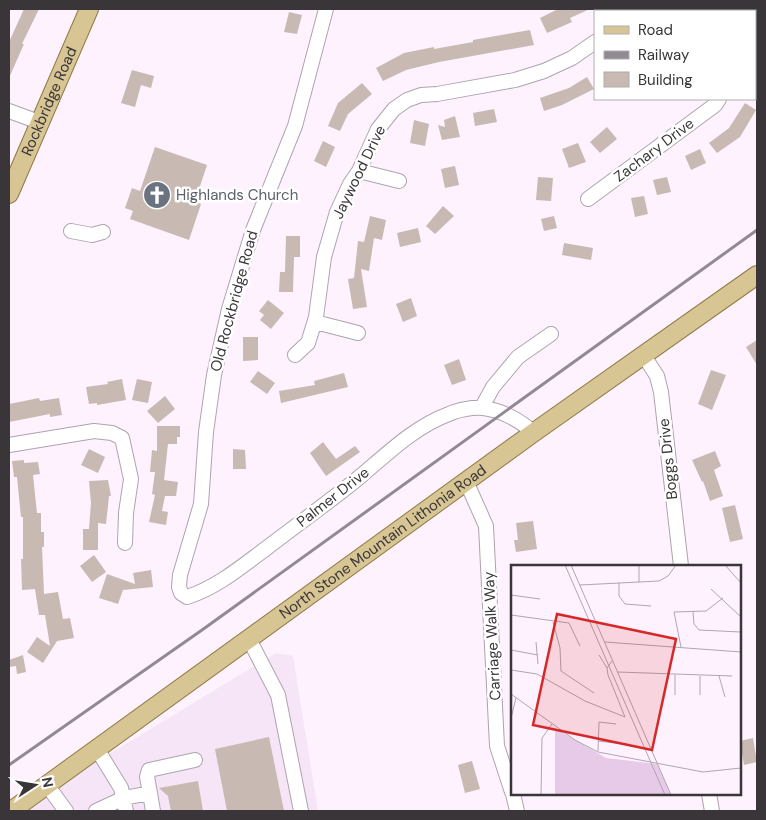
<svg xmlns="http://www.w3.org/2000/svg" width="766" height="820" font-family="'DM Sans',sans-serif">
<rect width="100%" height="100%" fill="#fef2fe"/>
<!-- built -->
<path fill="#f6e5f6" d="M276 653 293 656 318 811H15Z"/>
<!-- building -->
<path fill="#c8b9b2" d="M24 9H39L22 44H24L9 78V42Z
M558 9H590L570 18 572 22 547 33 540 18Z
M289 12 302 15 297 34 284 32Z
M530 30 534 45 439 62 406 70 383 81 376 68 404 53 434 47V49L473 42V40Z
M132 70 154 76 151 88 141 85 135 107 121 103Z
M587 77 594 89 562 105 544 111 540 98 569 88Z
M362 83 372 94 348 114 340 131 328 126 338 103Z
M745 103 756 110 740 137 717 153 709 143 729 128Z
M494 109 497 122 475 126 473 113Z
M455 116 460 137 442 140 438 125 445 127 444 120Z
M414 120 429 124 425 146 410 143Z
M607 127 617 139 600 153 590 142Z
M323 141 335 147 326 167 314 161Z
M578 143 586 162 569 168 562 149Z
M155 147 207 165 195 201 201 204 189 240 130 219 133 211 125 208 132 188 140 191Z
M700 149 706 163 691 170 685 156Z
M455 166 459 185 445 188 441 169Z
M538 177 553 178 551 201 536 200Z
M667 177 671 192 657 195 653 180Z
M644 196 648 214 635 217 631 198Z
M443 206 454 216 435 234 426 226Z
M370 216 386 220 382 240 374 238 369 271 361 269 367 307 353 309 348 279 354 278 358 241 364 242Z
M554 216 557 228 544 231 541 219Z
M418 228 421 242 400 247 397 233Z
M286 236H300V257H294L293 292H279L280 272H285Z
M564 243 593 248 591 260 562 255Z
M411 298 417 316 403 322 396 304Z
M268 300 284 313 271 329 260 320 264 315 259 311Z
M243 337H258V360L243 361Z
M757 340V365L746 347Z
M459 359 466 380 452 385 444 365Z
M711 370 726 375 712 410 698 404Z
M258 371 275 383 267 394 250 382Z
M344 373 348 387 281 403 279 391 315 385 314 381Z
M122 379 126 400 97 405V403L89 404 86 387 108 384 107 382Z
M137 379 152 382 148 403 132 400Z
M165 396 175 409 158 423 147 411Z
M39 398 40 401 59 398 62 415 50 417V414L9 422V404Z
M157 426H180V437H177V444H168L164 480 178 482 176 496H165L162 511 168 512 166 525 149 522 155 495 152 494 155 472H150L152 450 157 451Z
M323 442 336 459 355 446 360 452 326 476 310 453Z
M89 449 105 457 98 473 81 465Z
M233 449 245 450 246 469H233Z
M715 451 721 466 714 470 723 496 710 501 703 481 702 482 692 460Z
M24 460V463L38 462 40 474 33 475 37 513H41V532H44V547H42L44 594 58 592 63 619 70 618 74 638 57 641 43 663 27 652 37 637 50 646 45 615H39L35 589 22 590 21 559H23V517H21L17 477H14L12 461Z
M108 480 111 496H109L106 524 98 523V550H83V529H89L91 503 89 481Z
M735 505 743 539 730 542 722 508Z
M533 521 537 549 516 552 514 540H518L516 523Z
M94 555 106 572 92 582 80 566Z
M151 570 153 587 123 590 118 604 99 598 107 574 135 584 133 573Z
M23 655 26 672 17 674 16 666 9 667V660Z
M269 737 284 811H227L215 749Z
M753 738 757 762 744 765 740 741Z
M472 761 480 789 465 793 458 765Z
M198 781 203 811H171L168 796 159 788Z"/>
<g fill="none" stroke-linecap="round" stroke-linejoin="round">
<!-- minor casing -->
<g stroke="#aea3ae" stroke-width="16">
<path id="minor" d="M326 9 295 126 253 230 229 309 214 375 206 432 201 504 180 575 179 587 181 593 187 597C218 587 242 566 268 547 299 523 332 500 362 475 389 452 416 426 449 414 457 410 473 407 483 408 500 410 521 420 533 433
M712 9V11
M638 11 642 9
M9 111 39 122
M359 171 399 181
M588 199 715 105 719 99
M71 231 92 235 103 232
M315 322 358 333
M295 355 308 343 316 317 324 257 337 212 350 184 359 171 378 129 394 109 407 100 421 95 437 94 515 80 544 71 572 58 595 42
M644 356 657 376 661 392 681 566
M482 407 493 387 518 357 551 334
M9 445 94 431 112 433 122 438 131 479 126 513 125 543
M466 481 486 526 497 746 512 792
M249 639 278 695 301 811
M97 749 121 788 126 811
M47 785 66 811
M150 793 147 777 149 770 195 760
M513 794 517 811
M709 794 712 811
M96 811 124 798 150 793 153 811"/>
</g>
<!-- major casing -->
<g stroke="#8e7a45" stroke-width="20">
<g id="major">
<path id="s1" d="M9 194 89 9"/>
<path id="s2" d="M11 811 533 433 757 275"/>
</g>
</g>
<!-- minor -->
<use href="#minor" stroke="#fff" stroke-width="14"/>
<!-- major -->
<use href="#major" stroke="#d7c593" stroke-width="18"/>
<!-- rail -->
<path stroke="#928a92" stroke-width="3" d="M9 765 202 630 757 230"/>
</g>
<!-- icons -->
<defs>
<g id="church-disc" transform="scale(1.4375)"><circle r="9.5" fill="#6b7280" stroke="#fff"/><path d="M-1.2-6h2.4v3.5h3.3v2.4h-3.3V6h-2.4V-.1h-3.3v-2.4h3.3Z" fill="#fff"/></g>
</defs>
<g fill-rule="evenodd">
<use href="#church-disc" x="157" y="195"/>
</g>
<g text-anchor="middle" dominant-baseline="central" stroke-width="5" stroke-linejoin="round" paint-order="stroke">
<!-- street labels -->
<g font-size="15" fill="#393539" stroke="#fff">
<text stroke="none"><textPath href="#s1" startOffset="101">Rockbridge Road</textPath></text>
<text transform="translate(654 150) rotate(-37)">Zachary Drive</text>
<text transform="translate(359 172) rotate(-64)">Jaywood Drive</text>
<text transform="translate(234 301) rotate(-75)">Old Rockbridge Road</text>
<text transform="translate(668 459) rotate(-96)">Boggs Drive</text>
<text transform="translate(333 497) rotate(-38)">Palmer Drive</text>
<text stroke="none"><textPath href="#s2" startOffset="459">North Stone Mountain Lithonia Road</textPath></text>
<text transform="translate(492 636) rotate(-93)">Carriage Walk Way</text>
</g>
<!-- worship labels -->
<g font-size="15" fill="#5b616d" stroke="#fff" text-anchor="start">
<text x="176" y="195">Highlands Church</text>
</g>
</g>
<!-- overview -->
<g transform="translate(511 565)">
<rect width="230" height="230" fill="#fef2fe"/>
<path d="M44 163 95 193 146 199 160 230H44Z" fill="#e7c9e8"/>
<path fill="none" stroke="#afa6af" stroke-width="1" d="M54 0 154 230M60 0 160 230M128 0V17M214 0 230 18M108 18V31L114 39 140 41M69 20 148 16 157 11 165 0M200 24 230 52M0 30 29 34M182 47 183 59 188 65 230 67M0 50 58 58 69 81M42 57 49 83 50 106 83 128M25 77 27 99M94 77 230 87M170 82 163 47 195 46 212 33M0 85 27 90M88 90 96 103M0 105 26 109 74 136 114 152 97 110 96 103 101 96M107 107 221 111M208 111 214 132M0 129 64 175 87 187 192 207 230 203M164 130V110M189 130V111M0 153 5 133M87 176 113 179M87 186 88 157 105 159M30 230 31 173 41 159"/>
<path fill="#d62828" fill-opacity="0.15" stroke="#d62828" stroke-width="2.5" d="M46 49 165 74 141 185 22 160Z"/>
<rect width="230" height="230" fill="none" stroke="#393539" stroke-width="2.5"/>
</g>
<!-- border -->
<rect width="766" height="820" fill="none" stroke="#393539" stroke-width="20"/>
<!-- legend -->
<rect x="594" y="10" width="162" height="90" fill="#ffffff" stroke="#b0aeb0"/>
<rect x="604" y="26" width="25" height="8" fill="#d7c593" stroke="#b0aeb0"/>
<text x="638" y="35" font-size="15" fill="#393539">Road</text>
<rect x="604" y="51" width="25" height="8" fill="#928a92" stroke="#b0aeb0"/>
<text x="638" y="60" font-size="15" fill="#393539">Railway</text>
<rect x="604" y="72" width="25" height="15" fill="#c8b9b2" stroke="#b0aeb0"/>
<text x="638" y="85" font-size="15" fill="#393539">Building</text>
<!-- north arrow -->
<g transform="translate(35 785) rotate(78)" stroke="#ffffff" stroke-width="4" paint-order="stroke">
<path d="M0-4L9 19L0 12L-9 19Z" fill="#393539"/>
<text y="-8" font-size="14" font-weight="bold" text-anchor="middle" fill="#393539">N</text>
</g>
</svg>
